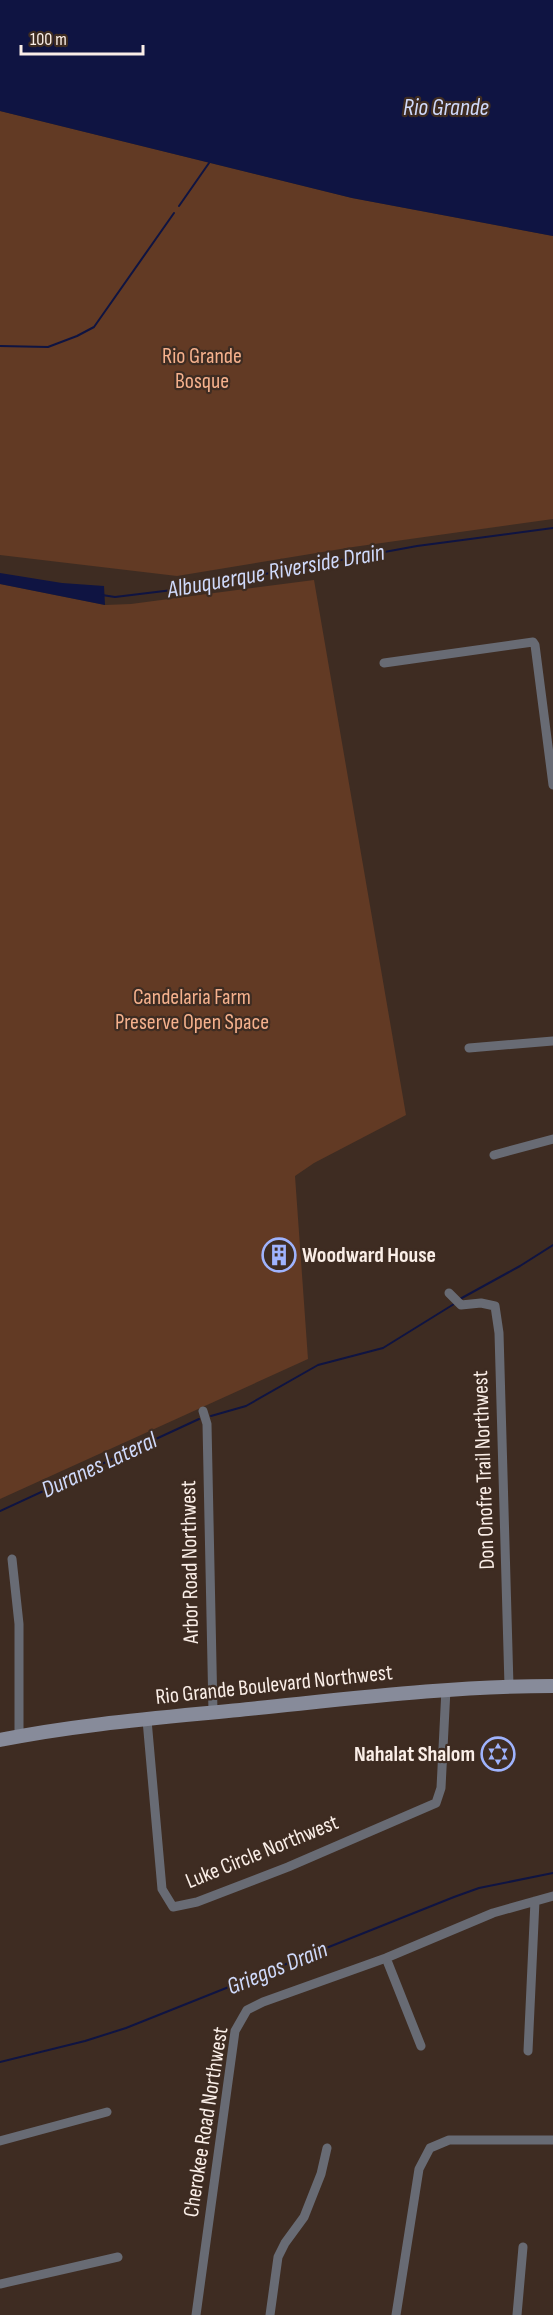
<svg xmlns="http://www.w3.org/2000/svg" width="553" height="2315" font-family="'Sofia Sans Condensed',sans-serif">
<rect width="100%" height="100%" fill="#3e2c22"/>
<!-- green -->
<path fill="#623a24" d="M0 111 352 198 553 236V519L353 547 177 576 0 555Z
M314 580 406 1115 314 1163 295 1176 308 1359 0 1499V584L105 605 131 604Z"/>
<!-- water -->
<path fill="#0f1442" d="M0 0H553V236L352 198 0 111Z
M0 573 62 583 104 586 105 605 0 584Z"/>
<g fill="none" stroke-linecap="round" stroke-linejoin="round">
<!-- stream -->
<path stroke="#0f1442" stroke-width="2" d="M179 206 209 163
M0 346 48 347 77 336 94 327 174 213
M102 595 115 597 189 588 417 546 553 528
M460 1299 520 1266 553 1245
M211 1416 246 1406 318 1365 383 1348 454 1304
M0 1511 199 1419
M0 2062 85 2041 126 2028 454 1897 479 1888 553 1873"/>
<!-- minor -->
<path stroke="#686b74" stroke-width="9" d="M384 663 533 642 535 645 553 785
M469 1048 553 1041
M494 1155 553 1139
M449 1293 461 1305 481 1303 495 1306 499 1333 509 1686
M203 1411 207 1424 213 1712
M12 1559 19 1624V1736
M147 1720 162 1889 173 1907 197 1902 288 1867 436 1803 441 1788 446 1689
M386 1958 421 2046
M528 2051 535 1901
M0 2141 107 2112
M0 2284 118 2257
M196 2315 235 2031 247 2010 263 2002 386 1958 493 1913 553 1896
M270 2315 278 2257 285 2243 304 2217 321 2174 327 2148
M396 2315 419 2169 430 2148 449 2140H553
M517 2315 523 2247"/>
<!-- secondary -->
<path stroke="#878b9a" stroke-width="14" d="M0 1740C85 1723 172 1717 258 1708 356 1698 454 1686 553 1686"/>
</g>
<!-- icons -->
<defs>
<g id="building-ring" transform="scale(1.725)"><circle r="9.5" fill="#3e2c22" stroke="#9fb3fd" stroke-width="1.5"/><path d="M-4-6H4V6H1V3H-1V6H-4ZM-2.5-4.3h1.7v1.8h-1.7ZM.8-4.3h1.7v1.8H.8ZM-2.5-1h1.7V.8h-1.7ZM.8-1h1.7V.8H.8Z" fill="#9fb3fd"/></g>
<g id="synagogue-ring" transform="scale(1.725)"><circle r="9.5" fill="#3e2c22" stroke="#9fb3fd" stroke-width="1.5"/><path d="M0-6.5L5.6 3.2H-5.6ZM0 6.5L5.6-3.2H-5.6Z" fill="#9fb3fd"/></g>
</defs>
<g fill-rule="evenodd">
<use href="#building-ring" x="279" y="1255"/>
<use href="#synagogue-ring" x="498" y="1754"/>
</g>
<g text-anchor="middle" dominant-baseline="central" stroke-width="4.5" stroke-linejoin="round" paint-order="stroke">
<!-- park labels -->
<g font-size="22" fill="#f5b18d" stroke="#3e2c22">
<text x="202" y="356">Rio Grande<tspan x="202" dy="25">Bosque</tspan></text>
<text x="192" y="997">Candelaria Farm<tspan x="192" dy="25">Preserve Open Space</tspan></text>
</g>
<!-- poi labels -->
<g font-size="22" font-weight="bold" fill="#faeee7" stroke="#3e2c22" text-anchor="start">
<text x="302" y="1255">Woodward House</text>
<text x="475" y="1754" text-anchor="end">Nahalat Shalom</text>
</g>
<!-- street labels -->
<g font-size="22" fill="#faeee7" stroke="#3e2c22">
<text transform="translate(484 1470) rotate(-92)">Don Onofre Trail Northwest</text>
<text transform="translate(190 1562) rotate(-91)">Arbor Road Northwest</text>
<text transform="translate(274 1685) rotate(-6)">Rio Grande Boulevard Northwest</text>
<text transform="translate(262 1852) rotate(-22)">Luke Circle Northwest</text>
<text transform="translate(206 2122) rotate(-81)">Cherokee Road Northwest</text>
</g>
<!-- water labels -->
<g font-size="24" font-style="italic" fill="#cfd9fa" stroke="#3e2c22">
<text x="446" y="107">Rio Grande</text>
<text transform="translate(276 571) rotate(-10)">Albuquerque Riverside Drain</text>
<text transform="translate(99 1465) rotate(-25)">Duranes Lateral</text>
<text transform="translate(277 1968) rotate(-22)">Griegos Drain</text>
</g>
</g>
<!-- scale -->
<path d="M21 45v9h122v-9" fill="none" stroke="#faeee7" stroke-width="3"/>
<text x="30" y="45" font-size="18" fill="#faeee7" stroke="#3e2c22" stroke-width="4.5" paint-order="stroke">100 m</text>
</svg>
